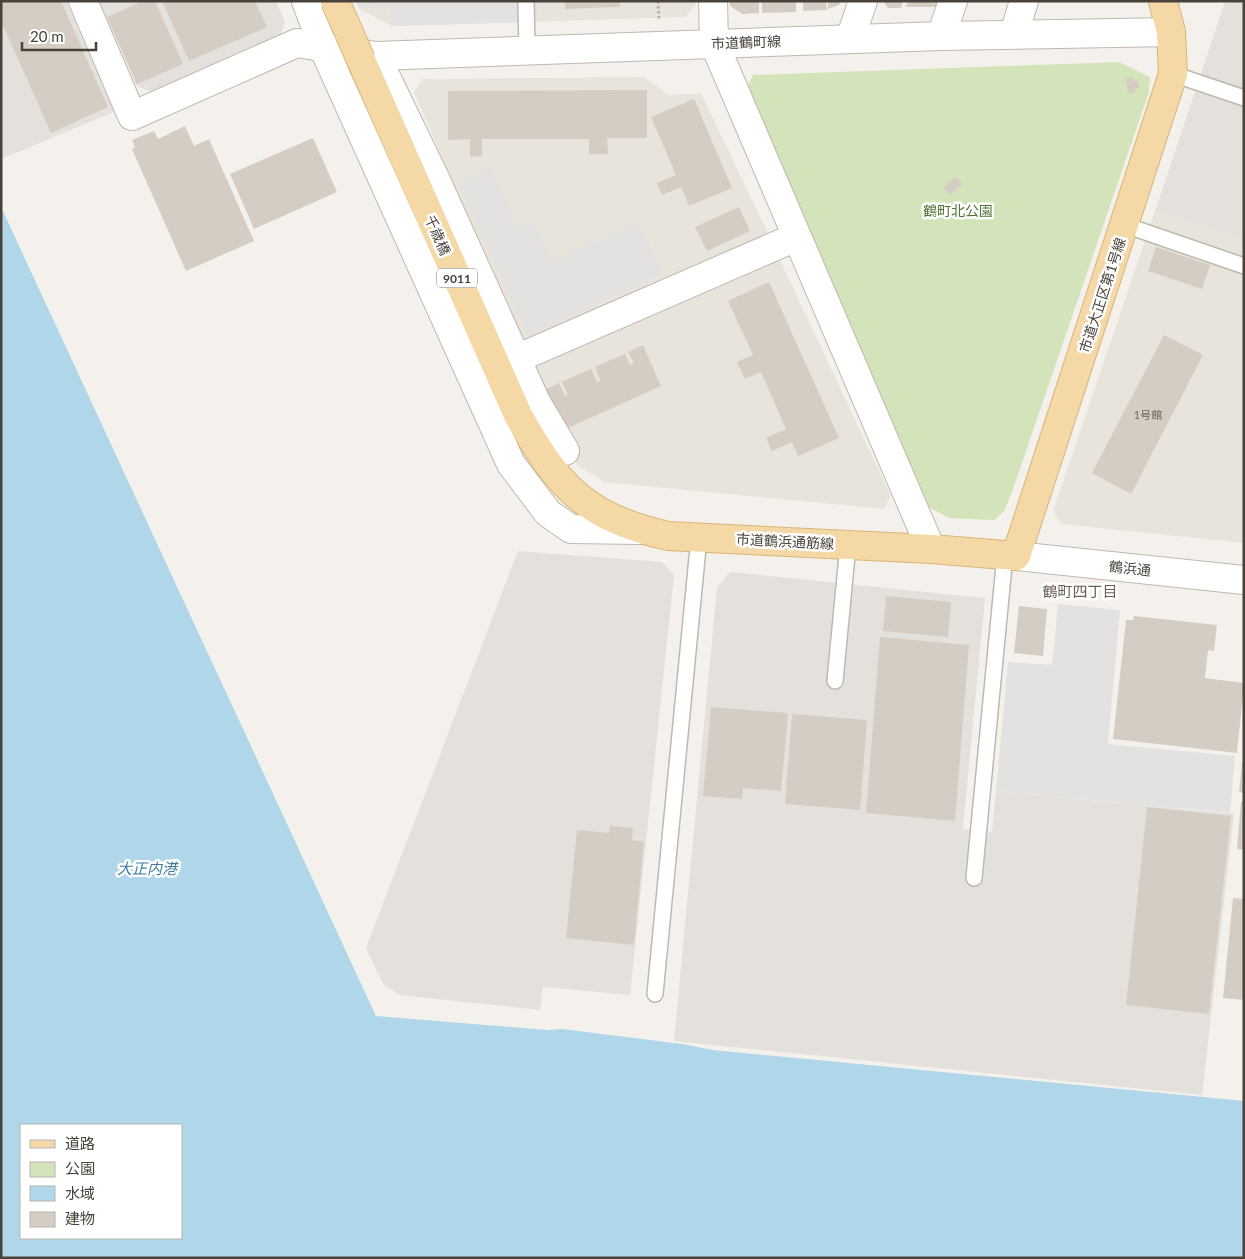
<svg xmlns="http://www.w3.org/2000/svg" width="1245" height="1259" font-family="Lato,'Noto Sans JP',sans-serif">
<rect width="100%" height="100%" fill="#f4f1ec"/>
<!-- residential -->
<path fill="#e8e3db" d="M356 1H696V4L685 17 392 26 359 9Z
M644 77 669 95 701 93 771 240 524 349 414 92 423 79Z
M1155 211 1244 240V543L1061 524 1053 511Z
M780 260 891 496 884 509 604 482 577 465 560 432 533 368Z"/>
<!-- industrial -->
<path fill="#e4e1dd" d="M1 1H66L114 112 1 159Z
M99 1H276L285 22 280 36 150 92 136 85Z
M1225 1H1244V240L1155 211Z
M518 551 662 562 674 575 630 995 543 987 540 1010 400 995 383 984 366 948Z
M730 572 985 598 963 829 992 832 996 791 1234 814 1202 1095 674 1041 717 588Z"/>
<!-- green -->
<path fill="#d3e4ba" d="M1119 62 1150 77 1149 92 1012 492 1004 511 994 520 949 518 929 507 748 86 753 75Z"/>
<!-- parking -->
<path fill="#e4e2e0" d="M356 1H538V22L392 26 390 5 359 9Z
M490 168 518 228 534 220 553 261 639 222 664 273 528 336 457 183Z
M1058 604 1120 610 1108 744 1235 756 1230 813 996 791 1008 662 1052 665Z"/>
<!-- water -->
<path fill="#b0d6e9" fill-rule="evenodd" d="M1 207 376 1016 547 1030 562 1029 682 1044 713 1050 1244 1101V1258H1ZM21 1125H181V1238H21Z"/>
<!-- building -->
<path fill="#d5cdc3" d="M1 1H61L108 107 51 133 1 21Z
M143 1H155L183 64 137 84 107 17Z
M162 1H255L267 27 189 61Z
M565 1H620V7L565 9Z
M730 1H759V13L742 14 730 6Z
M762 1H796V12L762 13Z
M803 1H826L827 10 803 11Z
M828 1H841L839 5 828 9Z
M883 1H903L901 8H888Z
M908 1H942L940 7H906Z
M1132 77 1133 81 1137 80 1139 88 1134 89 1135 93 1128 94 1126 78Z
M647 90V138H607L608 154H589V139H482V156L470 157V139L448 140V91Z
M694 99 732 188 689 206 681 187 662 195 657 183 676 175 651 117Z
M185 126 194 146 209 139 254 241 186 271 132 149 135 148 132 140 154 131 158 139Z
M313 138 337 192 254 229 230 174Z
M955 177 963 184 950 195 943 188Z
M739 207 750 231 707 251 695 227Z
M1156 247 1210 265 1202 289 1148 271Z
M769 282 839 438 798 456 792 442 772 451 766 438 786 429 761 372 745 379 737 362 753 355 728 301Z
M1164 335 1203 355 1131 494 1092 473Z
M643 345 661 386 561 431 542 391 559 383 565 396 568 395 562 382 591 369 597 382 601 381 595 367 625 354 630 365 634 363 628 352Z
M886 596 951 602 948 637 883 631Z
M1019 606 1047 609 1043 656 1014 653Z
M1134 616 1217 625 1214 651 1208 650 1205 678 1244 683 1237 753 1113 739 1126 620H1133Z
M880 637 969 645 955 821 866 813Z
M711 707 788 713 781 791 743 788 742 799 703 796Z
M792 714 867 720 860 810 785 804Z
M1242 762H1244V793L1239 792Z
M1241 802H1244V850L1237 849Z
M1147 807 1231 816 1209 1014 1126 1005Z
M610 826 633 828 632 840 644 842 634 945 566 938 577 830 609 833Z
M1233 898 1244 899V1000L1223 998Z"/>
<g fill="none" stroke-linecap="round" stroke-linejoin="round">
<!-- service casing -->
<g stroke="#bfb8af" stroke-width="18">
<path id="service" d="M526 1 527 51
M1173 74 1244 98
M1125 225 1244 266
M835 681 848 545
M974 878 1005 555
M655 994 699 537"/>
</g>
<!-- minor casing -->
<g stroke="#bfb8af" stroke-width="30">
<path id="minor" d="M83 1 132 116 297 43 376 56 941 36 1171 32
M1014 34 1024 1
M941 36 953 1
M323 47 511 464 548 513 571 529 640 530
M376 56 434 176 536 402 565 451
M516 359 796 237"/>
</g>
<!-- tertiary casing -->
<g stroke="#bfb8af" stroke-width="30">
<path id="tertiary" d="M306 1 323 47
M713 1 714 43 931 549
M850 39 863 1
M1016 556 1244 580"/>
</g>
<!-- primary casing -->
<g stroke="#d8b477" stroke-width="30">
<path id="primary" d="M361 60 518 415C558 487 585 517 668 536L931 549 1016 556 1173 74 1171 32 1163 1"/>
</g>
<!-- path -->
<path stroke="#bfb3a2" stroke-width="3" stroke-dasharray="2.5 2.5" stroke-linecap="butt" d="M658 1 659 21"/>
<!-- service -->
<use href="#service" stroke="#fff" stroke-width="15"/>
<!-- minor -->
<use href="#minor" stroke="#fff" stroke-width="28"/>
<!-- tertiary -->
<use href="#tertiary" stroke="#fff" stroke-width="28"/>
<!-- primary -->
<use href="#primary" stroke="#f4d9a6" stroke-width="28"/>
<!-- primary-bridge casing -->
<g stroke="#d8b477" stroke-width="30" stroke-linecap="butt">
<path id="primary-bridge" d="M335 1 361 60"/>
</g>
<!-- primary-bridge -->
<use href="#primary-bridge" stroke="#f4d9a6" stroke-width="28"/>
</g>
<g text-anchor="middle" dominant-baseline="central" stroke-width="5" stroke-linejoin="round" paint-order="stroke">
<!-- number labels -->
<g font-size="11" fill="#6b655c">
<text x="1148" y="414">1号館</text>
</g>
<!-- shield labels -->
<rect fill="#fff" stroke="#7f7b75" stroke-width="1" x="437" y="268.5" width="40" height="19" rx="4"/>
<g font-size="12" font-weight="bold" fill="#48423a">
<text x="457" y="278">9011</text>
</g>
<!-- street labels -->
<g font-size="14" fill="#48423a" stroke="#fff">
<text transform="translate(746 42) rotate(-2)">市道鶴町線</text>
<text transform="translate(438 235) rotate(66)">千歳橋</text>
<text transform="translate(1102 295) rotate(-72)">市道大正区第1号線</text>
<text transform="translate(785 541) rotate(3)">市道鶴浜通筋線</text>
<text transform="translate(1130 568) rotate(6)">鶴浜通</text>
</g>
<!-- park labels -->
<g font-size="14" fill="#507433" stroke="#fff">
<text x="958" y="210">鶴町北公園</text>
</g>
<!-- neighbourhood labels -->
<g font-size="15" fill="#6a5f53" stroke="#fff">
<text x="1080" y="591">鶴町四丁目</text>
</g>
<!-- water labels -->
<g font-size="15" font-style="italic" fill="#3c7da1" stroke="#fff">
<text x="147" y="868">大正内港</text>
</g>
</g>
<!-- border -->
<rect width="1245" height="1259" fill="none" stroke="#48423a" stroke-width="5"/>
<!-- legend -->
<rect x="20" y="1124" width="162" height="115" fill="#ffffff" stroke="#b6b3b0"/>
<rect x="30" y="1140" width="25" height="8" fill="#f4d9a6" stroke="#b6b3b0"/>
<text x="65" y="1149" font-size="15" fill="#48423a">道路</text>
<rect x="30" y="1162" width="25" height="15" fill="#d3e4ba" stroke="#b6b3b0"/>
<text x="65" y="1174" font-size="15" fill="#48423a">公園</text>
<rect x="30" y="1186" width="25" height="15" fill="#b0d6e9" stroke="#b6b3b0"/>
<text x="65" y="1199" font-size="15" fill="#48423a">水域</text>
<rect x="30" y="1212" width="25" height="15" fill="#d5cdc3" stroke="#b6b3b0"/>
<text x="65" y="1224" font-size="15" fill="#48423a">建物</text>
<!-- scale -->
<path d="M22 42v8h74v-8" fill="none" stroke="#48423a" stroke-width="2.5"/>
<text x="30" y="42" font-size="15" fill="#48423a" stroke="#ffffff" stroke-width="4" paint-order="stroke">20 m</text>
</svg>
